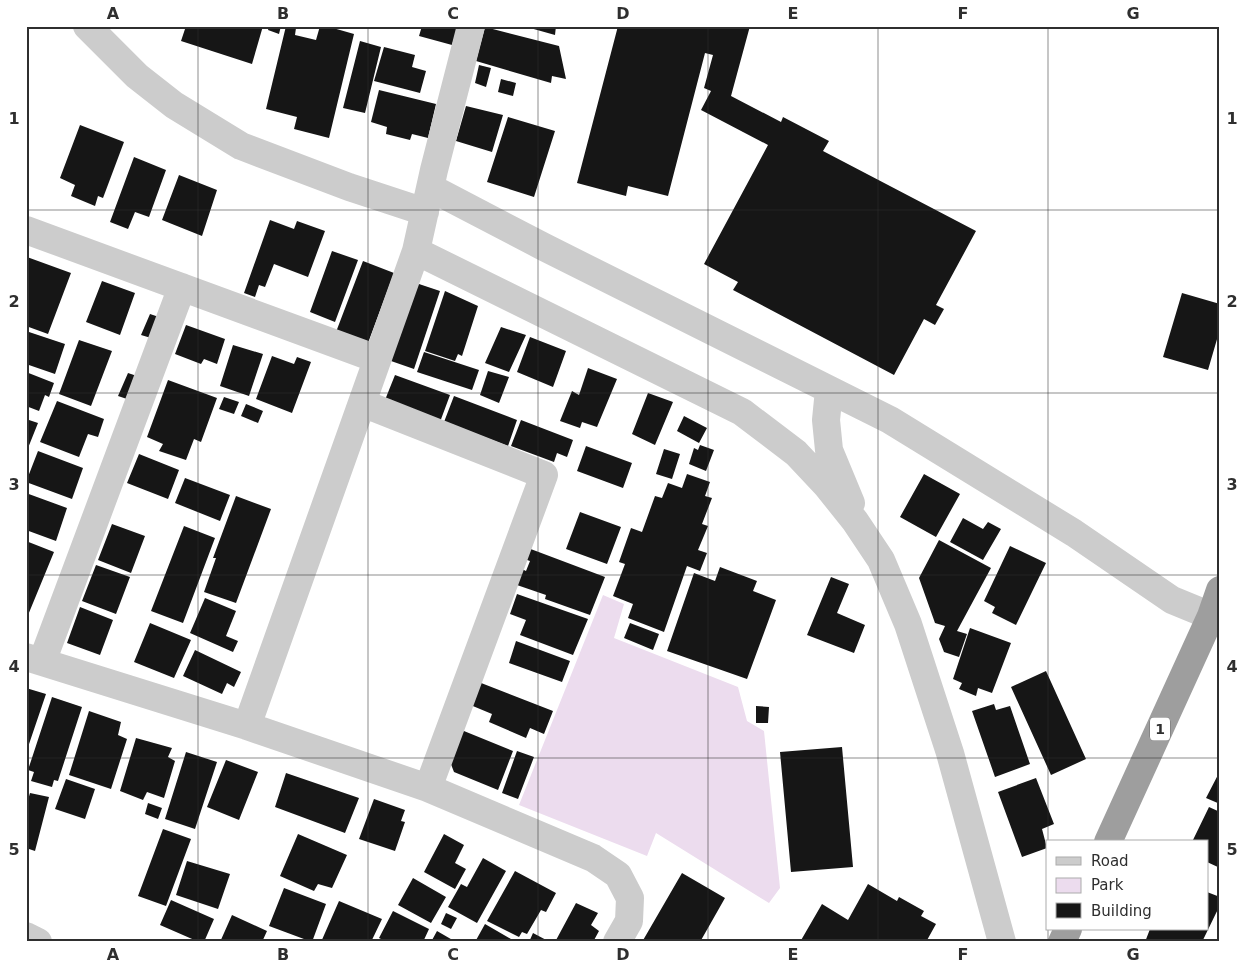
<svg xmlns="http://www.w3.org/2000/svg" width="1246" height="968" font-family="'DejaVu Sans',sans-serif">
<rect width="100%" height="100%" fill="#fff"/>
<!-- green -->
<path fill="#ecdcee" d="M603 595 624 604 614 638 738 687 747 721 764 731 780 888 769 903 656 833 647 856 519 805Z"/>
<!-- building -->
<path fill="#161616" d="M186 26H263L252 64 181 41Z
M269 26H281L279 34 268 30Z
M286 26 296 28 295 35 316 40 320 26H326L354 34 329 138 294 129 297 117 266 109Z
M422 26H458L452 45 419 36Z
M523 26H556L555 35Z
M618 26H750L731 96 781 122 783 117 829 141 823 151 976 231 936 305 944 309 935 325 924 319 894 375 733 290 738 282 704 264 768 145 701 110 711 91 704 88 713 55 705 53 668 196 628 186 626 196 577 183Z
M485 27 559 46 566 79 552 76 551 83 476 61Z
M360 41 381 47 365 113 343 108Z
M384 47 415 55 412 67 426 71 420 93 374 81Z
M479 65 491 68 486 87 475 83Z
M501 79 516 83 513 96 498 92Z
M379 90 436 104 428 138 412 134 410 140 386 134 387 127 371 122Z
M466 106 503 115 492 152 456 141Z
M508 117 555 131 534 197 487 182Z
M80 125 124 142 103 198 98 196 95 206 71 196 75 185 60 178Z
M134 157 166 170 149 217 135 212 128 229 110 222Z
M179 175 217 190 202 236 162 220Z
M270 220 294 229 297 221 325 231 308 277 274 264 265 287 259 285 255 297 244 293Z
M332 251 358 260 335 322 310 312Z
M27 257 71 273 48 334 26 326Z
M363 261 394 273 368 343 336 332Z
M102 281 135 293 120 335 86 322Z
M413 282 440 291 414 369 391 361Z
M445 291 478 306 462 356 458 354 455 361 425 351Z
M1182 293 1220 304V329L1208 370 1163 357Z
M150 314 159 317 151 338 141 335Z
M186 325 225 339 217 364 204 359 201 364 175 354Z
M501 327 526 335 509 372 485 363Z
M26 331 65 344 55 374 26 364Z
M530 337 566 351 553 387 517 372Z
M79 340 112 351 91 406 59 394Z
M233 345 263 354 249 396 220 386Z
M424 352 479 370 472 390 417 372Z
M272 356 294 364 297 357 311 362 292 413 256 399Z
M588 368 617 379 597 427 582 422 580 428 560 421 572 391 579 395Z
M488 371 509 377 499 403 480 395Z
M26 372 54 383 49 397 45 395 39 411 26 406Z
M128 373 137 376 127 399 118 396Z
M395 375 450 395 440 422 385 400Z
M168 380 217 398 201 442 194 439 186 460 159 451 163 444 147 437Z
M648 393 673 402 655 445 632 434Z
M454 396 517 420 508 446 444 422Z
M224 397 239 402 234 414 219 409Z
M57 401 104 419 98 437 88 434 79 457 40 442Z
M246 404 263 411 258 423 241 416Z
M684 416 707 428 699 443 677 431Z
M26 419 38 423 26 453Z
M521 420 573 440 567 457 557 453 554 462 511 446Z
M700 445 714 450 706 471 689 464 694 448 698 450Z
M586 446 632 463 623 488 577 471Z
M664 449 680 454 672 479 656 474Z
M38 451 83 468 72 499 26 482Z
M139 454 179 470 168 499 127 483Z
M687 474 710 482 705 496 712 498 702 524 708 526 698 550 707 553 700 571 687 566 664 632 628 618 633 604 613 596 625 564 619 562 631 528 642 532 655 496 662 498 668 483 682 488Z
M924 474 960 494 936 537 900 517Z
M185 478 230 495 220 521 175 503Z
M26 493 67 508 56 541 26 530Z
M236 496 271 509 236 603 204 592 216 558H213Z
M580 512 621 527 607 564 566 549Z
M963 518 983 529 988 522 1001 529 983 560 950 542Z
M112 524 145 536 131 573 98 560Z
M184 526 215 538 183 623 151 611Z
M939 540 991 568 957 631 967 634 959 657 944 652 939 639 945 626 935 623 919 578Z
M26 541 54 552 26 620Z
M1010 546 1046 563 1016 625 992 613 995 607 984 601Z
M528 548 605 577 590 615 545 599 546 595 514 584 520 568 526 571 530 561 524 559Z
M96 565 130 577 116 614 82 601Z
M720 567 757 581 753 591 776 600 747 679 667 651 694 573 715 581Z
M831 577 849 584 837 613 865 625 854 653 807 635Z
M517 594 588 619 573 655 520 635 526 620 510 614Z
M205 598 236 611 226 636 238 641 233 652 190 633Z
M80 607 113 620 100 655 67 643Z
M150 623 191 640 174 678 134 662Z
M630 623 659 634 653 650 624 638Z
M970 628 1011 643 992 693 978 688 976 696 959 689 962 683 953 679Z
M516 641 570 661 562 682 509 663Z
M195 650 241 672 234 687 227 683 222 694 183 676Z
M1046 671 1086 759 1051 775 1011 687Z
M476 681 553 711 544 734 530 728 526 738 489 722 492 714 468 704Z
M26 688 46 694 27 750H26Z
M52 697 82 707 58 781 54 780 52 787 31 781 34 772 28 770Z
M994 704 996 710 1010 706 1030 764 995 777 972 711Z
M756 706 769 707 768 723H756Z
M89 711 121 722 118 735 127 739 111 789 69 775Z
M459 729 513 751 498 790 454 772 447 754Z
M136 738 172 748 168 757 175 761 164 798 147 792 143 800 120 791Z
M842 747 853 867 791 872 780 752Z
M517 751 534 757 518 799 502 793Z
M186 752 217 762 195 829 165 819Z
M226 760 258 772 239 820 207 807Z
M1220 771V804L1206 798Z
M286 773 359 798 345 833 275 807Z
M1036 778 1054 824 1042 829 1047 848 1022 857 998 792Z
M66 779 95 789 85 819 55 809Z
M30 793 49 797 35 851 26 848V807Z
M374 799 405 810 401 821 405 822 395 851 359 839Z
M148 803 162 808 158 819 145 814Z
M1209 807 1220 812V868L1207 862V842H1192Z
M163 829 191 839 166 906 138 896Z
M298 834 347 855 332 888 318 884 314 891 280 876Z
M444 834 464 845 455 863 466 869 455 889 424 872Z
M483 858 506 871 477 923 448 907 461 884 467 887Z
M187 861 230 874 218 909 176 895Z
M515 871 556 893 546 912 541 910 527 934 522 932 519 937 487 921Z
M682 873 725 898 700 942H642Z
M413 878 446 897 431 923 398 905Z
M868 884 897 901 899 897 924 911 921 916 936 924 926 942H800L822 904 848 920Z
M284 888 326 904 312 942 269 926Z
M1207 892 1220 897V905L1202 942H1145L1150 929H1207Z
M171 900 214 919 204 942H199L160 925Z
M339 901 382 919 371 942H321Z
M576 903 598 913 591 925 599 931 593 942H555Z
M393 911 429 929 423 942H387L379 938Z
M446 913 457 918 451 929 441 924Z
M232 915 267 931 262 942H220Z
M485 924 516 942H475Z
M437 931 456 942H431Z
M533 933 550 942H529Z"/>
<g fill="none" stroke-linecap="round" stroke-linejoin="round">
<!-- minor -->
<path stroke="#ccc" stroke-width="28" d="M87 26 137 76 174 105 241 146 349 187 425 212
M431 188 544 247 890 420 1074 533 1172 600 1211 616
M26 230 377 359
M416 251 742 412 796 453 827 486 855 521 881 560 908 624 950 753 1002 942
M829 390 826 420 829 450 851 503
M362 403 544 475 428 788
M26 657 247 726 428 788 593 858 618 875 630 898 629 921 617 942
M42 662 182 287
M247 726 416 251 434 170 471 26
M26 936 38 942"/>
<!-- trunk -->
<path stroke="#9e9e9e" stroke-width="28" d="M1108 842 1211 616 1220 590
M1062 942 1068 929"/>
</g>
<!-- grid -->
<path fill="none" stroke="#2f2f2f" stroke-width="1" stroke-opacity="0.55" d="M198 26V942M368 26V942M538 26V942M708 26V942M878 26V942M1048 26V842M26 210H1220M26 393H1220M26 575H1220M26 758H1220M1048 929V942"/>
<g text-anchor="middle" dominant-baseline="central" stroke-width="5" stroke-linejoin="round" paint-order="stroke">
<!-- shield labels -->
<rect fill="#fff" stroke="#6d6d6d" stroke-width="1" x="1150" y="717.5" width="20" height="23" rx="4"/>
<g font-size="14" font-weight="bold" fill="#2f2f2f">
<text x="1160" y="729">1</text>
</g>
</g>
<!-- border -->
<rect width="1246" height="968" fill="none" stroke="#ffffff" stroke-width="55"/>
<!-- legend -->
<rect x="1046" y="840" width="162" height="90" fill="#ffffff" stroke="#acacac"/>
<rect x="1056" y="857" width="25" height="8" fill="#cccccc" stroke="#acacac"/>
<text x="1091" y="866" font-size="15" fill="#2f2f2f">Road</text>
<rect x="1056" y="878" width="25" height="15" fill="#ecdcee" stroke="#acacac"/>
<text x="1091" y="890" font-size="15" fill="#2f2f2f">Park</text>
<rect x="1056" y="903" width="25" height="15" fill="#161616" stroke="#acacac"/>
<text x="1091" y="916" font-size="15" fill="#2f2f2f">Building</text>
<rect x="28" y="28" width="1190" height="912" fill="none" stroke="#2f2f2f" stroke-width="2"/>
<g font-size="16" text-anchor="middle" font-weight="bold" fill="#2f2f2f">
<text x="113" y="19">A</text>
<text x="283" y="19">B</text>
<text x="453" y="19">C</text>
<text x="623" y="19">D</text>
<text x="793" y="19">E</text>
<text x="963" y="19">F</text>
<text x="1133" y="19">G</text>
<text x="14" y="124">1</text>
<text x="1232" y="124">1</text>
<text x="14" y="307">2</text>
<text x="1232" y="307">2</text>
<text x="14" y="490">3</text>
<text x="1232" y="490">3</text>
<text x="14" y="672">4</text>
<text x="1232" y="672">4</text>
<text x="14" y="855">5</text>
<text x="1232" y="855">5</text>
<text x="113" y="960">A</text>
<text x="283" y="960">B</text>
<text x="453" y="960">C</text>
<text x="623" y="960">D</text>
<text x="793" y="960">E</text>
<text x="963" y="960">F</text>
<text x="1133" y="960">G</text>
</g>
</svg>
